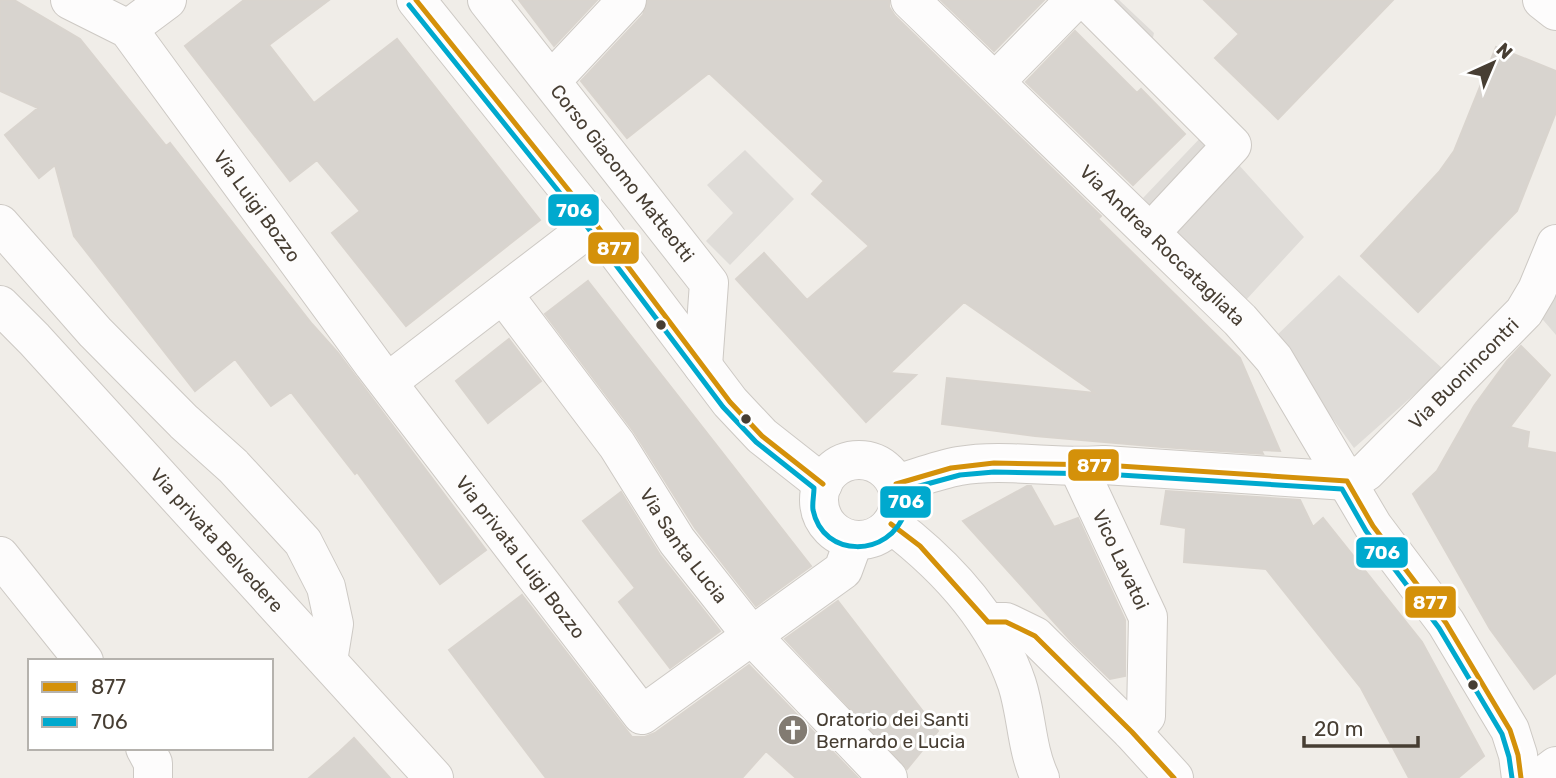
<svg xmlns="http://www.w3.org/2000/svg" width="1556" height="778" font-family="Rubik,sans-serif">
<rect width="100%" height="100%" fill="#f0ede8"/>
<!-- parking -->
<path fill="#dfdcd8" d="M1102 0H1119L1154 33 1151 46Z
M1204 134 1215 149 1157 214 1143 198Z
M745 150 794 199 730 265 706 241 733 213 707 185Z
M1238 164 1304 237 1246 300 1177 232Z
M1339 275 1443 369 1354 448 1274 338Z
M1556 279V335L1538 314Z"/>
<!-- building -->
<path fill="#d8d4cf" stroke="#d9d4ce" stroke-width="2" d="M0 0H14L80 39 166 146 170 143 312 324 338 353 486 550 440 584 357 472 355 474 291 392 271 406 235 359 195 391 74 236 55 165 39 178 5 135 38 108 0 91Z
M244 0H329L269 45 314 103 397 39 540 220 406 326 332 233 360 211 317 160 290 181 185 46Z
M519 0H597L554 46Z
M648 0H889V7L895 16 1101 216 1098 219 1240 358 1280 451 1261 450 1263 454 1162 447 1035 436 942 424 947 378 1095 393 964 302 890 373 916 375 866 422 736 279 764 253 807 300 869 246 812 194 824 181 709 73 627 138 581 81 643 15Z
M941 0H1044L994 51Z
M1204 0H1393L1278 119 1215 58 1239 34Z
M1075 31 1137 93 1141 89 1185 134 1133 185 1026 82Z
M1496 47 1556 71V112L1517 211 1418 312 1361 256 1439 172 1454 151Z
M588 281 811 566 756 606 695 528 634 432 545 314Z
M509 339 541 381 488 423 456 381Z
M1521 346 1550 375 1510 427 1529 432 1527 448 1556 453V673L1534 689 1490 629 1413 494 1437 471 1474 406 1507 361Z
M1027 486H1031L1054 527 1078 518 1125 620V676L1110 679 1072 642 963 521Z
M1166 491 1300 500 1313 527 1323 518 1422 642 1484 756 1458 778H1409L1361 688 1266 569 1184 562 1186 528 1161 524Z
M621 492 660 555 720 631 670 668 619 602 635 588 583 521Z
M522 595 632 737H645L655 733 749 665 858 778H796L766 751 742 778H546L449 650Z
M838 601 938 731 907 769 785 639Z
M354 738 390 778H309L339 752Z"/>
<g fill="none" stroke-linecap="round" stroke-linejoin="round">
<!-- minor casing -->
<g stroke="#cdc9c4" stroke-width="40">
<g id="minor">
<path id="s1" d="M70 0 128 29 373 364 642 715 843 570 854 540"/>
<path d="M416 0 595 223 730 402 762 436 823 484"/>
<path id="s2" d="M487 0 709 283 703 366"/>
<path id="s3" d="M910 0 1240 320 1274 359 1373 526 1446 623 1510 730 1518 755 1521 778"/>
<path d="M1087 0 1232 145 1151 232"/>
<path d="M1542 0 1556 11"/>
<path d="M128 29 167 0"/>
<path d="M552 80 627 0"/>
<path d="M995 82 1075 0"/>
<path d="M0 224 95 332 184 422 233 466 303 542 326 587 334 624 328 661"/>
<path id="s4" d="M503 294 617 445 677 541 752 636 888 778"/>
<path id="s5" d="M0 305 34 339 434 778"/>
<path d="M388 382 595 223"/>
<circle cx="859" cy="500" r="40"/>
<path id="s6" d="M1078 467 1148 617 1146 716 1132 732"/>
<path id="s7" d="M896 484C917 478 938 470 959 466 1004 458 1057 469 1104 465L1347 481 1366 472 1524 312 1537 290 1556 244"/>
<path d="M891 524C945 565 995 619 1017 684 1027 715 1026 748 1040 778"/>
<path d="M0 556 84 661"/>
<path d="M988 622H1006L1035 636 1132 732 1174 778"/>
<path d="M145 748 153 763V778"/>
<path d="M1540 778 1556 766"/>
</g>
</g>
<!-- minor -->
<use href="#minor" stroke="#fdfcfc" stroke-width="38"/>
<!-- bus-1 casing -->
<g stroke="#fff" stroke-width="10">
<path id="bus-1" d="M416 0 595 223 730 402 762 436 823 484
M896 484 951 468 994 463 1104 465 1347 481 1373 526 1446 623 1510 730 1518 755 1521 778
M891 524 920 546 988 622H1006L1035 636 1132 732 1174 778"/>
</g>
<!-- bus-2 casing -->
<g stroke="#fff" stroke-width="10">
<path id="bus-2" d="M409 5 588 228 723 407 756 442 814 488C814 495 812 503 813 510 823 559 890 558 905 512 907 506 905 497 905 490L960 475 994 472 1104 474 1342 489 1366 531 1439 628 1502 734 1509 757 1512 778"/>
</g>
<!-- bus-1 -->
<use href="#bus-1" stroke="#d4910a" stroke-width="5"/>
<!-- bus-2 -->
<use href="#bus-2" stroke="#00a9ce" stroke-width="5"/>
</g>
<!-- icons -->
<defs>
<g id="church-disc" transform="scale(1.575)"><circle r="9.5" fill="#827b72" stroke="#fff"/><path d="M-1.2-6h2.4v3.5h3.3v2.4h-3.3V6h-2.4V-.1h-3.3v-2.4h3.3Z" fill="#fff"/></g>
</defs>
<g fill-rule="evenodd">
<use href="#church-disc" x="793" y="730"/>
</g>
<!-- markers -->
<g fill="#473e33" stroke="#fff" stroke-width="2.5">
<circle cx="661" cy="325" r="6"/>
<circle cx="746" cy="419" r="6"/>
<circle cx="1473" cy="685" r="6"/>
</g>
<g text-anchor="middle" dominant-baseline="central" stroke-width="6" stroke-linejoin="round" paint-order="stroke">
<!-- street labels -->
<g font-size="19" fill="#473e33" stroke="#fff">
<text stroke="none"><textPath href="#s2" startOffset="220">Corso Giacomo Matteotti</textPath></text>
<text stroke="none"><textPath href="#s1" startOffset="284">Via Luigi Bozzo</textPath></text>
<text stroke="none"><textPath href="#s3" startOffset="352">Via Andrea Roccatagliata</textPath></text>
<text stroke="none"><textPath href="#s7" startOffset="614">Via Buonincontri</textPath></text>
<text stroke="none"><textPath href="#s5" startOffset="320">Via privata Belvedere</textPath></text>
<text stroke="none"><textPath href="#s4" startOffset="310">Via Santa Lucia</textPath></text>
<text stroke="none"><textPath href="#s1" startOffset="723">Via privata Luigi Bozzo</textPath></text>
<text stroke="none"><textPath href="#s6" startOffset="102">Vico Lavatoi</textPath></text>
</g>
<!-- poi labels -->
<g font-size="19" fill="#473e33" stroke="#fff" text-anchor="start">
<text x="816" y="719">Oratorio dei Santi<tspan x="816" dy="22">Bernardo e Lucia</tspan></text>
</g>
</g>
<g stroke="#fff" stroke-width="2.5">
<rect x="547" y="193" width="53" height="34" rx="7" fill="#00a9ce"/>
<rect x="587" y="231" width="53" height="34" rx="7" fill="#d4910a"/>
<rect x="1067" y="448" width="53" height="34" rx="7" fill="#d4910a"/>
<rect x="879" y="485" width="53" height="34" rx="7" fill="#00a9ce"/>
<rect x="1355" y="536" width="54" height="33" rx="7" fill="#00a9ce"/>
<rect x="1404" y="585" width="53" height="34" rx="7" fill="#d4910a"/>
</g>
<g font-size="19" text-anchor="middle" font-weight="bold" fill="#fff">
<text x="574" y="217">706</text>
<text x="614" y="255">877</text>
<text x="1094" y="472">877</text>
<text x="906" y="508">706</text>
<text x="1382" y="559">706</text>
<text x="1430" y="609">877</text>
</g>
<!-- legend -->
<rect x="28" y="659" width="245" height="91" fill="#ffffff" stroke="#b5b2ad" stroke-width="2"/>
<rect x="42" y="682" width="35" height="10" fill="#d4910a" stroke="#b5b2ad" stroke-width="2"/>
<text x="91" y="694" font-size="21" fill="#473e33">877</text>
<rect x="42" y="717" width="35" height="10" fill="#00a9ce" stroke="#b5b2ad" stroke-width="2"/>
<text x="91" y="729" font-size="21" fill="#473e33">706</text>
<!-- north arrow -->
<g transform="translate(1493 63) rotate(44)" stroke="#ffffff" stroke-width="5" paint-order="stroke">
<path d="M0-5L12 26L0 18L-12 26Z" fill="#473e33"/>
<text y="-10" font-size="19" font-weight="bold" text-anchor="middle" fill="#473e33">N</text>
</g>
<!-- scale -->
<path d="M1304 736v10h114v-10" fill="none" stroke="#473e33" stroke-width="3.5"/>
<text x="1314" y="736" font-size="21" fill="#473e33" stroke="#ffffff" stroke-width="5" paint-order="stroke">20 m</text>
</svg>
